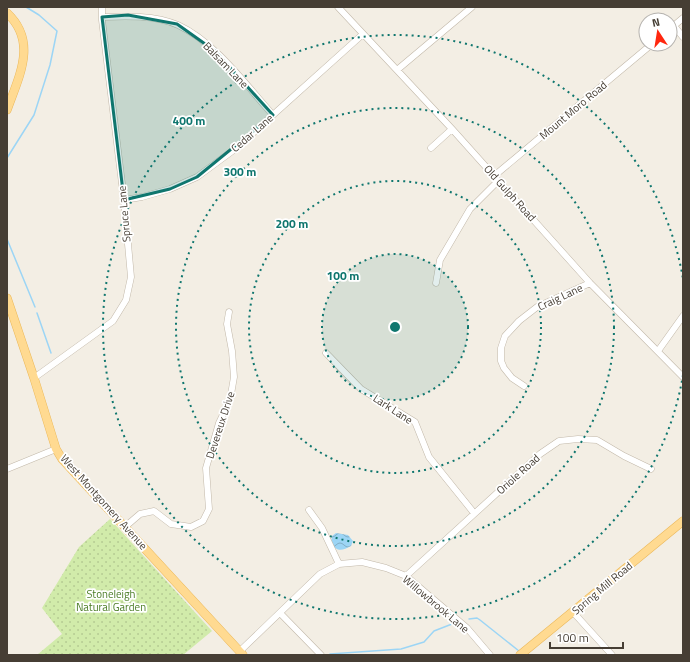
<svg xmlns="http://www.w3.org/2000/svg" width="690" height="662" font-family="'Titillium Web',sans-serif">
<defs>
<pattern id="garden-dots" width="8" height="8" patternUnits="userSpaceOnUse"><rect width="8" height="8" fill="#d1ebaa"/><path d="M2 2h.1M6 6h.1" fill="none" stroke="#b5cb93" stroke-width="1.8" stroke-linecap="round"/></pattern>
<pattern id="water-waves" width="16" height="10" patternUnits="userSpaceOnUse"><rect width="16" height="10" fill="#9cd5f5"/><path d="M0 5q4-4 8 0t8 0" fill="none" stroke="#81aec7"/></pattern>
</defs>
<rect width="100%" height="100%" fill="#f3eee4"/>
<!-- garden -->
<path fill="url(#garden-dots)" d="M110 519 212 631 183 655H37L62 634 42 608 79 547Z"/>
<!-- water -->
<path fill="url(#water-waves)" d="M336 533 348 535 353 541 351 546C342 551 337 552 331 543L332 536Z"/>
<g fill="none" stroke-linecap="round" stroke-linejoin="round">
<!-- stream -->
<path stroke="#9cd5f5" stroke-width="1.5" d="M7 158 34 115 50 65 57 31 39 15 26 7
M7 239 35 307
M37 313 51 353
M469 619 477 618 480 620 519 651
M330 654 401 649 424 642 434 631 452 624"/>
<!-- minor casing -->
<g stroke="#c2b8a9" stroke-width="7">
<path id="minor" d="M338 7 452 129 590 283 683 377
M102 17C126 16 155 15 178 25 215 42 246 85 273 115
M674 26 683 37
M670 29 683 18
M397 70 472 7
M431 148 452 129
M494 176 652 44
M124 200 142 197 170 189 197 177 235 149 363 34
M436 283 440 260 470 209 498 181
M658 351 683 316
M326 353 361 389 415 422 429 457 474 513
M34 378 113 321 126 300 131 277 124 200 102 20V7
M524 386 512 378 504 368 501 361V348L505 336 519 321 537 307 590 283
M7 469 56 449
M309 510 322 528 339 564
M126 526 140 514 154 511 171 524 191 527 203 521 209 509 206 468 219 423 230 400 234 377 232 351 227 324 229 312
M406 576 540 454 559 441 578 439 597 440 624 456 651 469
M573 612 612 655
M280 613 321 655
M240 651 320 574 339 564 362 562 386 568 406 576 467 628 490 655"/>
</g>
<!-- major casing -->
<g stroke="#ebb85a" stroke-width="9">
<path id="major" d="M7 13C38 42 19 76 7 110
M7 298 34 378 56 449 62 459 243 655
M520 655 683 521"/>
</g>
<!-- minor -->
<use href="#minor" stroke="#fff" stroke-width="6"/>
<!-- major -->
<use href="#major" stroke="#ffda91" stroke-width="8"/>
</g>
<!-- marked area -->
<path fill="#0f766e" fill-opacity="0.2" stroke="#0f766e" stroke-width="3" stroke-linejoin="round" d="M128 15 177 24 215 51 273 115 197 177 170 189 124 200 102 17Z"/>
<!-- distance rings -->
<circle cx="395" cy="327" r="73" fill="#0f766e" fill-opacity=".12"/>
<g fill="none" stroke="#0f766e" stroke-width="2" stroke-dasharray="2 4">
<circle cx="395" cy="327" r="73"/>
<circle cx="395" cy="327" r="146"/>
<circle cx="395" cy="327" r="219"/>
<path d="M683 375A292 292 0 1 1 683 279"/>
</g>
<g text-anchor="middle" dominant-baseline="central" stroke-width="3.5" stroke-linejoin="round" paint-order="stroke">
<!-- street labels -->
<g font-size="11" fill="#463e34" stroke="#fff">
<text transform="translate(226 65) rotate(46)">Balsam Lane</text>
<text transform="translate(573 110) rotate(-40)">Mount Moro Road</text>
<text transform="translate(252 133) rotate(-41)">Cedar Lane</text>
<text transform="translate(510 193) rotate(48)">Old Gulph Road</text>
<text transform="translate(124 214) rotate(-95)">Spruce Lane</text>
<text transform="translate(560 297) rotate(-25)">Craig Lane</text>
<text transform="translate(393 409) rotate(33)">Lark Lane</text>
<text transform="translate(220 425) rotate(-72)">Devereux Drive</text>
<text transform="translate(518 474) rotate(-42)">Oriole Road</text>
<text transform="translate(104 502) rotate(48)">West Montgomery Avenue</text>
<text transform="translate(602 588) rotate(-40)">Spring Mill Road</text>
<text transform="translate(436 604) rotate(40)">Willowbrook Lane</text>
</g>
<!-- park labels -->
<g font-size="11" fill="#497b23" stroke="#fff">
<text x="111" y="594">Stoneleigh<tspan x="111" dy="13">Natural Garden</tspan></text>
</g>
</g>
<circle cx="395" cy="327" r="6" fill="#0f766e" stroke="#fff" stroke-width="2"/>
<g font-size="12" text-anchor="middle" font-weight="bold" fill="#0f766e" stroke="#fff" stroke-width="3.5" stroke-linejoin="round" paint-order="stroke">
<text x="189" y="125">400 m</text>
<text x="240" y="176">300 m</text>
<text x="292" y="228">200 m</text>
<text x="343" y="280">100 m</text>
</g>
<!-- border -->
<rect width="690" height="662" fill="none" stroke="#463e34" stroke-width="16"/>
<!-- north arrow -->
<g transform="translate(658 32) rotate(348)"><circle r="19" fill="#ffffff" stroke="#b5b2ae"/>
<path d="M0-3L7 15L0 10L-7 15Z" fill="#ff270f"/>
<text y="-6" font-size="11" font-weight="bold" text-anchor="middle" fill="#463e34">N</text>
</g>
<!-- scale -->
<path d="M550 642v6h73v-6" fill="none" stroke="#463e34" stroke-width="2"/>
<text x="556" y="642" font-size="12" fill="#463e34" stroke="#ffffff" stroke-width="3" paint-order="stroke">100 m</text>
</svg>
